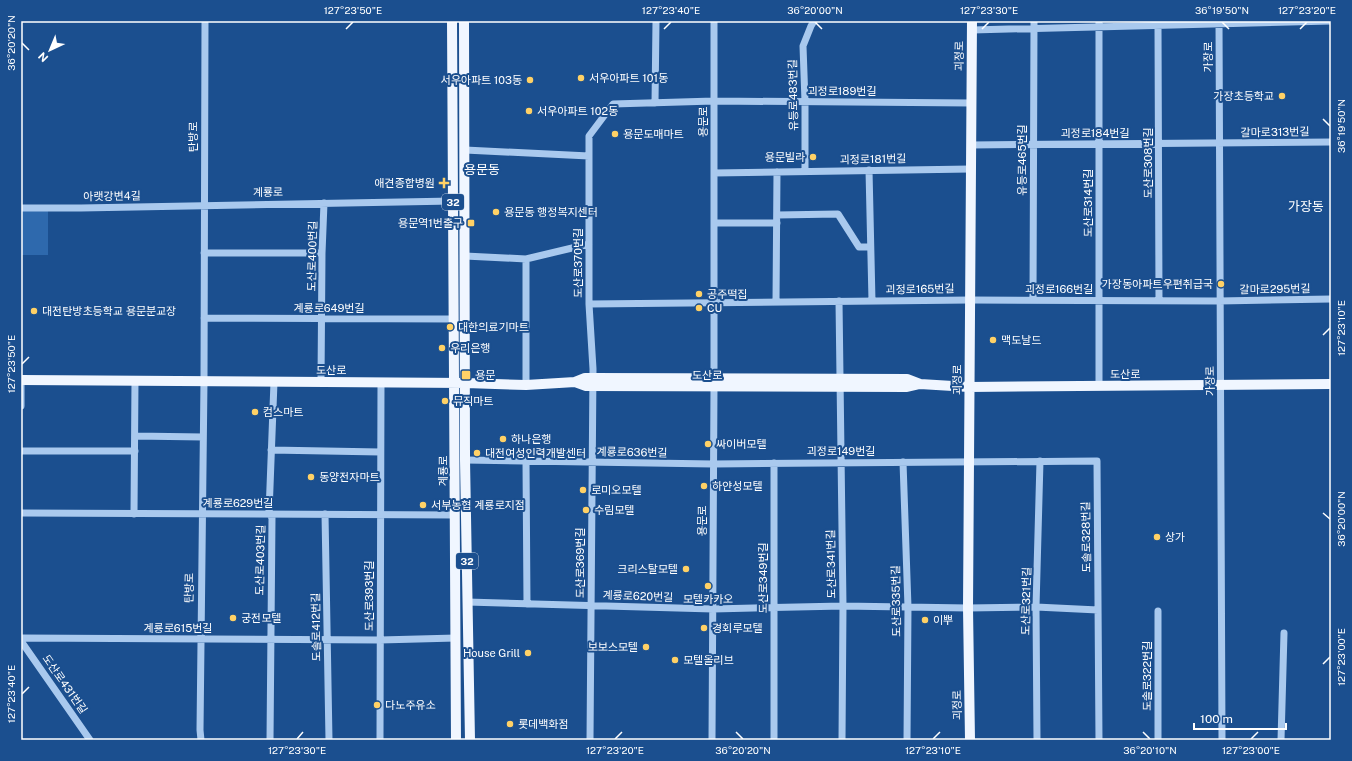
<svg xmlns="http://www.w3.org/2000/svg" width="1352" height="761" font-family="'Public Sans','Noto Sans KR',sans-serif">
<rect width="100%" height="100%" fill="#1b4f8f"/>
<!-- green -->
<path fill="#2e69ad" d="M21 211H48V255H21Z"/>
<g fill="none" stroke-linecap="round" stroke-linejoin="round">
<!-- minor -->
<path stroke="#a9c9ee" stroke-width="7" d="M1219 21 1222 740
M1158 26 1159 300
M972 30 1331 21
M655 103 656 21
M971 145 1331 142
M465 150 589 156
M869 170 872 301
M805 171V102L803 46 811 26 814 21
M714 173 970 169
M21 208H81L453 201
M777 215 838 214 859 247H870
M714 223H777
M204 253H322
M465 256 526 259 589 244
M526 259V385
M1033 300 1034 21
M839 301 843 606 842 740
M776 302 777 172
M589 304 970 300 1219 301 1331 299
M204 318 454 319
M321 382 322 253 324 203
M1099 386V21
M21 406V380
M135 436 203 437
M271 450 380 452
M21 451H135
M465 460 713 464 1097 461 1099 740
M526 461 527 604
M903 462 908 607 907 740
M21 513 455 515
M134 514 135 381
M325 514 329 740
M467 602 713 609 843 606 968 608 1036 607 1098 610
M21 638 380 640 456 638
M21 641 90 740
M201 740 200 730 204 381 205 21
M270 740 272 518 269 513 274 382
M380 740 381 382
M590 740 593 369 589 304V136L613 104 714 101 971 103
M712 740 714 387V21
M774 740V463
M1037 740 1036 607 1040 461
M1158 740V611
M1281 740 1284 633"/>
<!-- major -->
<path stroke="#f0f6ff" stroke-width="10" d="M452 21 456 740
M464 21 465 460 470 740
M21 380 466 383 526 385 575 382 585 378H593L907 379 920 384 969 387 1331 384
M575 382 586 386 907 387 920 384
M970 740 968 608 972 21"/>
</g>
<!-- ticks -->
<path fill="none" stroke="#fff" stroke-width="1.5" d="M815 22 822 29M1222 22 1229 29M346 29 353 22M664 29 671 22M982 29 989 22M1300 29 1307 22M22 43 29 50M1323 119 1330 126M1323 335 1330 328M22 364 29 357M1323 513 1330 519M1323 664 1330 657M22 694 29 687M736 732 743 739M1143 732 1150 739M297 739 303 732M615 739 622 732M933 739 940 732M1251 739 1258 732"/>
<!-- markers -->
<g fill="#ffd166" stroke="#1b4f8f" stroke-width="1.5">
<circle cx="581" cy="78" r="4"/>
<circle cx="530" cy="80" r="4"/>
<circle cx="1282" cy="96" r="4"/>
<circle cx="529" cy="111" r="4"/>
<circle cx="615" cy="134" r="4"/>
<circle cx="813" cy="157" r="4"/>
<path d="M442 177h4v4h4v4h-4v4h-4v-4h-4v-4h4z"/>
<circle cx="496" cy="212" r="4"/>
<rect x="467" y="219" width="8" height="8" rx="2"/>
<circle cx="1221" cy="284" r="4"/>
<circle cx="699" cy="294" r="4"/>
<circle cx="699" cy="308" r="4"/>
<circle cx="34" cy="311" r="4"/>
<circle cx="450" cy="327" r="4"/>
<circle cx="993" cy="340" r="4"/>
<circle cx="442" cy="348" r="4"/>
<rect x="461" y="370" width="10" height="10" rx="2"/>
<circle cx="445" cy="401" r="4"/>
<circle cx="255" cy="412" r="4"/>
<circle cx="503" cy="439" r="4"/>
<circle cx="708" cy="444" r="4"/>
<circle cx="477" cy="453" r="4"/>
<circle cx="311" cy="477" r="4"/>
<circle cx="704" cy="486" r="4"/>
<circle cx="583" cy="490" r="4"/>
<circle cx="423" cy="505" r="4"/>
<circle cx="586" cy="510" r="4"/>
<circle cx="1157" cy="537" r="4"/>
<circle cx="686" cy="569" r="4"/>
<circle cx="708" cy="586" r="4"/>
<circle cx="233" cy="618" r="4"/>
<circle cx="925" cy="620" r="4"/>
<circle cx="704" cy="628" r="4"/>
<circle cx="646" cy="647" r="4"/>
<circle cx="528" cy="653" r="4"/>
<circle cx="675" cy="660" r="4"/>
<circle cx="377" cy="705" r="4"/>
<circle cx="510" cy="724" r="4"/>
</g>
<g text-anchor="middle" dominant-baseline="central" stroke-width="4" stroke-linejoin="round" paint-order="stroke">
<!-- shield labels -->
<g fill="#1b4f8f" stroke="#bbcadd" stroke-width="1">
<rect x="442" y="194" width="22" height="16" rx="3"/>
<rect x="456" y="553" width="22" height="16" rx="3"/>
</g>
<g font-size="10" font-weight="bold" fill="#fff">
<text x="453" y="202">32</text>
<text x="467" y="561">32</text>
</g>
<!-- street labels -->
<g font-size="11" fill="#fff" stroke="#1b4f8f">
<text transform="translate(959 56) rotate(-89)">괴정로</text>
<text transform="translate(1208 57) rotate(-90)">가장로</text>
<text x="842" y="91">괴정로189번길</text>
<text transform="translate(793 95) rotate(-91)">유등로483번길</text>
<text transform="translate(703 122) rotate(-90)">용문로</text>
<text transform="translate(1275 132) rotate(-1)">갈마로313번길</text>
<text x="1095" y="133">괴정로184번길</text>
<text transform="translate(193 137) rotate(-90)">탄방로</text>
<text transform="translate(873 159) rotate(-1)">괴정로181번길</text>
<text transform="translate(1022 160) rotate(-90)">유등로465번길</text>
<text transform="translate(1148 163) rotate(-90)">도산로308번길</text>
<text transform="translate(268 192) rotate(-1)">계룡로</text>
<text transform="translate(112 196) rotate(-1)">아랫강변4길</text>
<text transform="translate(1088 203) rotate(-90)">도산로314번길</text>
<text transform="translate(312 256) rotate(-89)">도산로400번길</text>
<text transform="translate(578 263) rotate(-90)">도산로370번길</text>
<text transform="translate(920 289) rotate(-1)">괴정로165번길</text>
<text x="1059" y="289">괴정로166번길</text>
<text transform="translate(1275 289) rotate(-1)">갈마로295번길</text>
<text x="329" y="308">계룡로649번길</text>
<text x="331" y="370">도산로</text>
<text x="1125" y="374">도산로</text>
<text x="707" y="375">도산로</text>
<text transform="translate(957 380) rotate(-90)">괴정로</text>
<text transform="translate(1210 381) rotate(-91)">가장로</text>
<text x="841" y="451">괴정로149번길</text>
<text transform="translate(632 452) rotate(1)">계룡로636번길</text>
<text transform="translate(443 471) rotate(-90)">계룡로</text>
<text x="238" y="503">계룡로629번길</text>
<text transform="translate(702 521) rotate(-90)">용문로</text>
<text transform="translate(1086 537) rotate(-91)">도솔로328번길</text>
<text transform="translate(260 560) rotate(-89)">도산로403번길</text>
<text transform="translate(580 563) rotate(-90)">도산로369번길</text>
<text transform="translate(831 564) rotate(-91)">도산로341번길</text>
<text transform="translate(763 578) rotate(-90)">도산로349번길</text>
<text transform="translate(189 588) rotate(-89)">탄방로</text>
<text transform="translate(369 596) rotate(-90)">도산로393번길</text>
<text transform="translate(638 596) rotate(2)">계룡로620번길</text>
<text transform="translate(896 601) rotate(-91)">도산로335번길</text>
<text transform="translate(1026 601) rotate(-89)">도산로321번길</text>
<text transform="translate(316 627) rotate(-91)">도솔로412번길</text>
<text x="178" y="628">계룡로615번길</text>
<text transform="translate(1147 676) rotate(-90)">도솔로322번길</text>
<text transform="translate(65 684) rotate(55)">도산로431번길</text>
<text transform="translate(957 705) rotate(-91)">괴정로</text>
</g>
<!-- poi labels -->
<g font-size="11" fill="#fff" stroke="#1b4f8f" text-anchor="start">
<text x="589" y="78">서우아파트 101동</text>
<text x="522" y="80" text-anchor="end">서우아파트 103동</text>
<text x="1274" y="96" text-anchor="end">가장초등학교</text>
<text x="537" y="111">서우아파트 102동</text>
<text x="623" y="134">용문도매마트</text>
<text x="805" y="157" text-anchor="end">용문빌라</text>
<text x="435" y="183" text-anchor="end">애견종합병원</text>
<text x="504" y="212">용문동 행정복지센터</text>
<text x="463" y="223" text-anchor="end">용문역1번출구</text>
<text x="1213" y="284" text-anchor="end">가장동아파트우편취급국</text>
<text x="707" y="294">공주떡집</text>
<text x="707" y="308">CU</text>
<text x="42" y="311">대전탄방초등학교 용문분교장</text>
<text x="458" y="327">대한의료기마트</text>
<text x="1001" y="340">맥도날드</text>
<text x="450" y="348">우리은행</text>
<text x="475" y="375">용문</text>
<text x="453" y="401">뮤직마트</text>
<text x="263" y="412">컴스마트</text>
<text x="511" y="439">하나은행</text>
<text x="716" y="444">싸이버모텔</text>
<text x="485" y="453">대전여성인력개발센터</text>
<text x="319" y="477">동양전자마트</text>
<text x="712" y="486">하얀성모텔</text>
<text x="591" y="490">로미오모텔</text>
<text x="431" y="505">서부농협 계룡로지점</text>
<text x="594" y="510">수림모텔</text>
<text x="1165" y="537">상가</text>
<text x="678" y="569" text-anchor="end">크리스탈모텔</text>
<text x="708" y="599" text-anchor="middle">모텔카카오</text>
<text x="241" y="618">궁전모텔</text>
<text x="933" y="620">이뿌</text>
<text x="712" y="628">경회루모텔</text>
<text x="638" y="647" text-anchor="end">보보스모텔</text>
<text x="520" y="653" text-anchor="end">House Grill</text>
<text x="683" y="660">모텔올리브</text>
<text x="385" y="705">다노주유소</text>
<text x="518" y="724">롯데백화점</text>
</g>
<!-- quarter labels -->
<g font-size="13" fill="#fff" stroke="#1b4f8f">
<text x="482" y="169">용문동</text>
<text x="1306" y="206">가장동</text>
</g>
</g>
<!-- border -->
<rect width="1352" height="761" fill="none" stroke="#1b4f8f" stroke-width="44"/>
<!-- north arrow -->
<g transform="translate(50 50) rotate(224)" stroke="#1b4f8f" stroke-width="3" paint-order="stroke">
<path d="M0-3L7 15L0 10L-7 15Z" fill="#ffffff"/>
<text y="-6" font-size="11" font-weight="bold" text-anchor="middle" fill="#ffffff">N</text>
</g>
<!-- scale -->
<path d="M1194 723v6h92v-6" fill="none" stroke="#ffffff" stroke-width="2"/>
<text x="1200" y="723" font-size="12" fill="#ffffff" stroke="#1b4f8f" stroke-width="3" paint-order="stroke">100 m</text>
<rect x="22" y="22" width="1308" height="717" fill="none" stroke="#fff" stroke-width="1.5"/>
<g font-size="10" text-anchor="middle" fill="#fff">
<text x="353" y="14">127°23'50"E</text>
<text x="671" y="14">127°23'40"E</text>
<text x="815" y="14">36°20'00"N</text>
<text x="989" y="14">127°23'30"E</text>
<text x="1222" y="14">36°19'50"N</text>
<text x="1307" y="14">127°23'20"E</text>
<text transform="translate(11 43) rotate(-90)" y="4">36°20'20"N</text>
<text transform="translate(1341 126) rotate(-90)" y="4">36°19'50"N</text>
<text transform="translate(1341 328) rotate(-90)" y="4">127°23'10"E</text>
<text transform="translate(11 364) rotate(-90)" y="4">127°23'50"E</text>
<text transform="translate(1341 519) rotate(-90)" y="4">36°20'00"N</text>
<text transform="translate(1341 657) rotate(-90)" y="4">127°23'00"E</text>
<text transform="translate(11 694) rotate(-90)" y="4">127°23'40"E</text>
<text x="297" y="754">127°23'30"E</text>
<text x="615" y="754">127°23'20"E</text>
<text x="743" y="754">36°20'20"N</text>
<text x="933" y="754">127°23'10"E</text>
<text x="1150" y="754">36°20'10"N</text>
<text x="1251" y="754">127°23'00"E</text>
</g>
</svg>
